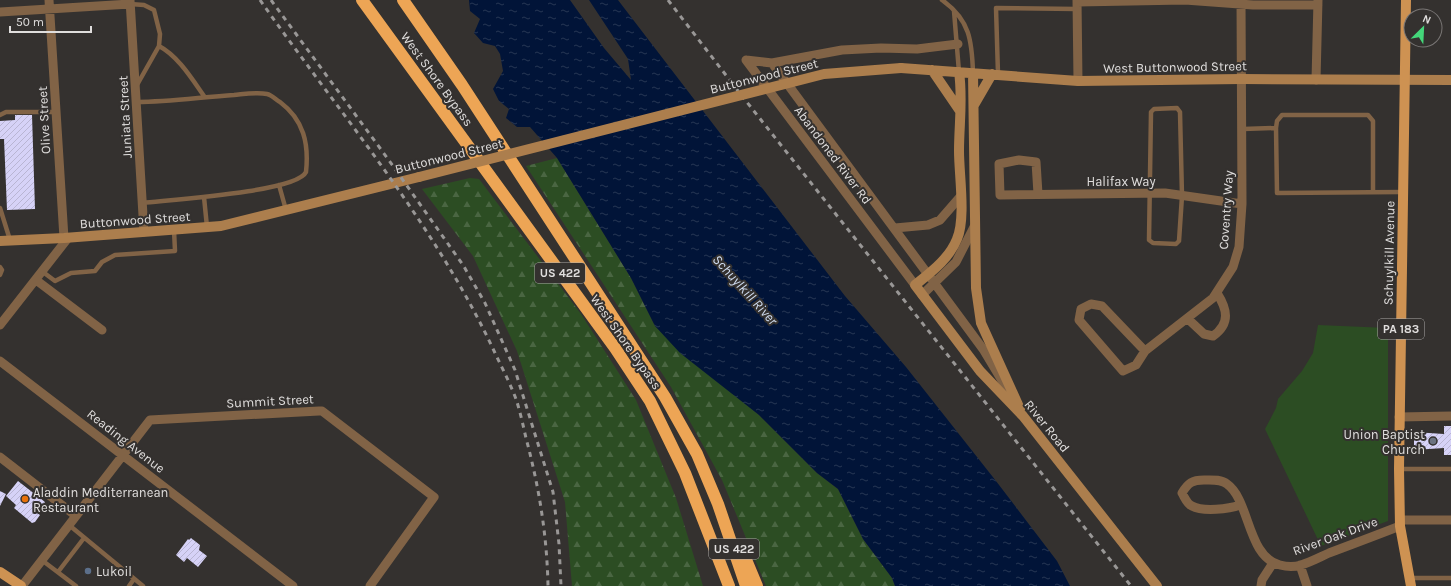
<svg xmlns="http://www.w3.org/2000/svg" width="1451" height="586" font-family="Karla,sans-serif">
<defs>
<pattern id="forest-firs" width="22" height="20" patternUnits="userSpaceOnUse"><rect width="22" height="20" fill="#2c4d23"/><path d="M5 1l3.5 6h-7zM16 11l3.5 6h-7z" fill="#4a6642"/></pattern>
<pattern id="water-ripples" width="26" height="14" patternUnits="userSpaceOnUse"><rect width="26" height="14" fill="#011438"/><path d="M2 4q2-2 4 0t4 0M15 11q2-2 4 0t4 0" fill="none" stroke="#263654"/></pattern>
<pattern id="building-hatch" width="6" height="6" patternUnits="userSpaceOnUse"><rect width="6" height="6" fill="#d6d2f7"/><path d="M-1 1l2-2M0 6l6-6M5 7l2-2" fill="none" stroke="#b9b5d3"/></pattern>
</defs>
<rect width="100%" height="100%" fill="#34312f"/>
<!-- forest -->
<path fill="url(#forest-firs)" d="M557 158 631 278 655 326 759 415 817 473 838 489 863 539 892 578 895 586H766L722 480 671 387 526 166Z
M470 178 479 179 581 314 636 400 676 498 703 586H572L565 502 517 351 473 256 422 189Z"/>
<!-- park -->
<path fill="#2c4d23" d="M1318 325 1388 328V521L1321 546 1265 429 1276 408 1278 399 1302 371 1313 353Z"/>
<!-- water -->
<path fill="url(#water-ripples)" d="M469 0H570L604 48 631 80 628 59 589 0H618L845 296 906 367 996 481 1057 561 1070 586H895L892 578 863 539 838 489 817 473 759 415 680 353 655 326 631 278 557 158 530 127H517L506 118 509 109 499 101 493 89 503 71 500 54 495 46 483 43 474 33 480 19 470 11Z"/>
<!-- building -->
<path fill="url(#building-hatch)" d="M15 115H32L35 209 7 210 4 139H0V121L15 120Z
M1444 426H1451V455H1444V448L1414 450V432L1444 434Z
M18 481 45 502 37 513 40 515 35 522 32 523 14 508 16 505 6 496Z
M0 491 6 494 0 506Z
M191 538 200 545 199 550 207 556 198 567 187 558 184 562 176 555 188 539 189 540Z"/>
<g fill="none" stroke-linecap="round" stroke-linejoin="round">
<!-- lane -->
<path stroke="#816346" stroke-width="4.5" d="M942 0C970 20 972 41 973 73
M130 4 144 5 154 10 160 34 159 46 137 85
M954 11 959 72
M159 46C178 56 192 79 204 96
M998 74 996 8 1077 9
M137 102C169 102 202 97 234 95 245 94 257 92 267 94 272 95 276 100 280 102 304 120 309 144 306 172 297 192 168 200 143 203
M1177 108 1180 112 1182 196 1179 241 1176 244 1153 243 1149 240 1151 112 1154 109Z
M0 115 6 112H57
M1276 128 1277 121 1282 115H1368L1373 121V192
M1243 129 1276 128 1277 193 1402 192
M279 185 286 210
M204 197 207 227
M0 208 10 240
M0 267 2 270 0 275
M43 272 55 281 71 273 95 271 102 262 115 255 175 251 174 230
M1399 469H1451
M69 525 143 586
M43 561 76 586
M58 572 84 538
M1409 578H1451
M129 586 134 579"/>
<!-- street -->
<path stroke="#816346" stroke-width="9" d="M49 0 64 238
M130 0 144 232
M1077 0 1078 81
M1077 2 1185 0 1253 5H1318
M0 12 130 4
M746 60 915 285
M746 60 772 63 842 50 881 48 917 49 958 44
M772 63 983 349 1007 389
M1316 80 1318 0
M1038 194 1036 162 1019 160 999 164 1000 195 1165 193 1242 204
M895 228 928 225 940 220 960 197
M36 280 102 330
M922 295 956 262 975 225
M1188 319 1204 334 1213 336C1231 323 1227 309 1217 293
M0 325 68 238
M1145 351 1102 306 1091 304 1081 309 1079 320 1123 371 1136 365 1145 351 1213 298 1233 267 1239 247 1242 204 1241 0
M0 361 293 586
M1399 417 1451 416
M0 457 76 516
M1240 505C1229 509 1203 512 1192 506 1187 504 1185 498 1182 493 1188 483 1192 480 1204 480 1211 480 1221 479 1227 484 1250 500 1247 557 1280 565 1287 567 1295 567 1301 565 1311 562 1320 557 1329 553 1353 544 1377 535 1400 526
M1400 520H1451
M1300 565 1307 586
M22 586 150 420 319 411H322L434 497 370 586
M1261 586 1262 580 1273 563"/>
<!-- secondary -->
<path stroke="#ac7e4d" stroke-width="10" d="M901 68 1078 81 1242 79 1451 80
M932 70 960 111
M959 72C963 98 959 125 959 151 959 175 966 218 957 239 949 259 931 272 915 285L980 371 1023 416 1157 586
M973 73 976 288 981 323 1020 409
M974 105 992 74
M0 241 64 238 221 226 419 177"/>
<!-- primary -->
<path stroke="#ce9252" stroke-width="10" d="M1406 0 1399 469 1400 526 1411 586
M0 572 21 586"/>
<!-- highway -->
<path stroke="#eda555" stroke-width="12" d="M362 0 615 348 650 401 685 473 729 586
M403 0 462 85 665 397 697 454 718 504 746 586
M742 550 757 586"/>
<!-- rail -->
<path stroke="#999796" stroke-width="3" stroke-dasharray="5 5" stroke-linecap="butt" d="M260 0C341 115 435 224 495 353 502 368 510 383 516 399 520 411 523 425 526 438 539 487 547 535 548 586
M271 0 388 159 463 265 485 303 515 370 553 492 559 544 561 586
M668 0 742 96 1131 586"/>
<!-- secondary-bridge -->
<path stroke="#ac7e4d" stroke-width="10" d="M419 177 824 74 901 68"/>
</g>
<!-- markers -->
<circle fill="#6b7280" stroke="#34312f" stroke-width="1.5" cx="1433" cy="441" r="4"/>
<circle fill="#e8710a" stroke="#34312f" stroke-width="1.5" cx="25" cy="499" r="4"/>
<circle fill="#5c6f8a" stroke="#34312f" stroke-width="1.5" cx="88" cy="571" r="4"/>
<g text-anchor="middle" dominant-baseline="central" stroke-width="4" stroke-linejoin="round" paint-order="stroke">
<!-- shield labels -->
<g fill="#34312f" stroke="#acaaa9" stroke-width="1">
<rect x="535" y="263" width="50" height="20" rx="3"/>
<rect x="1378" y="319" width="46" height="20" rx="3"/>
<rect x="709" y="539" width="50" height="20" rx="3"/>
</g>
<g font-size="12" font-weight="bold" fill="#e0dedd">
<text x="560" y="273">US 422</text>
<text x="1401" y="329">PA 183</text>
<text x="734" y="549">US 422</text>
</g>
<!-- street labels -->
<g font-size="13" fill="#e0dedd" stroke="#34312f">
<text transform="translate(1175 67) rotate(-1)">West Buttonwood Street</text>
<text transform="translate(764 76) rotate(-14)">Buttonwood Street</text>
<text transform="translate(437 79) rotate(54)">West Shore Bypass</text>
<text transform="translate(125 117) rotate(-93)">Juniata Street</text>
<text transform="translate(44 120) rotate(-93)">Olive Street</text>
<text transform="translate(833 155) rotate(53)">Abandoned River Rd</text>
<text transform="translate(449 156) rotate(-14)">Buttonwood Street</text>
<text x="1121" y="181">Halifax Way</text>
<text transform="translate(1226 210) rotate(-86)">Coventry Way</text>
<text transform="translate(135 220) rotate(-4)">Buttonwood Street</text>
<text transform="translate(1389 253) rotate(-89)">Schuylkill Avenue</text>
<text transform="translate(626 342) rotate(55)">West Shore Bypass</text>
<text transform="translate(270 401) rotate(-3)">Summit Street</text>
<text transform="translate(1047 426) rotate(51)">River Road</text>
<text transform="translate(126 441) rotate(38)">Reading Avenue</text>
<text transform="translate(1335 536) rotate(-20)">River Oak Drive</text>
</g>
<!-- poi labels -->
<g font-size="13" fill="#e0dedd" stroke="#34312f" text-anchor="start">
<text x="1425" y="434" text-anchor="end">Union Baptist<tspan x="1425" dy="15">Church</tspan></text>
<text x="33" y="492">Aladdin Mediterranean<tspan x="33" dy="15">Restaurant</tspan></text>
<text x="96" y="571">Lukoil</text>
</g>
<!-- water labels -->
<g font-size="14" font-style="italic" fill="#cedbef" stroke="#34312f">
<text transform="translate(745 290) rotate(48)">Schuylkill River</text>
</g>
</g>
<!-- north arrow -->
<g transform="translate(1423 28) rotate(24)"><circle r="19" fill="#34312f" stroke="#797675"/>
<path d="M0-3L7 15L0 10L-7 15Z" fill="#44d77a"/>
<text y="-6" font-size="11" font-weight="bold" text-anchor="middle" fill="#e0dedd">N</text>
</g>
<!-- scale -->
<path d="M10 26v6h81v-6" fill="none" stroke="#e0dedd" stroke-width="2"/>
<text x="16" y="26" font-size="12" fill="#e0dedd" stroke="#34312f" stroke-width="3" paint-order="stroke">50 m</text>
</svg>
